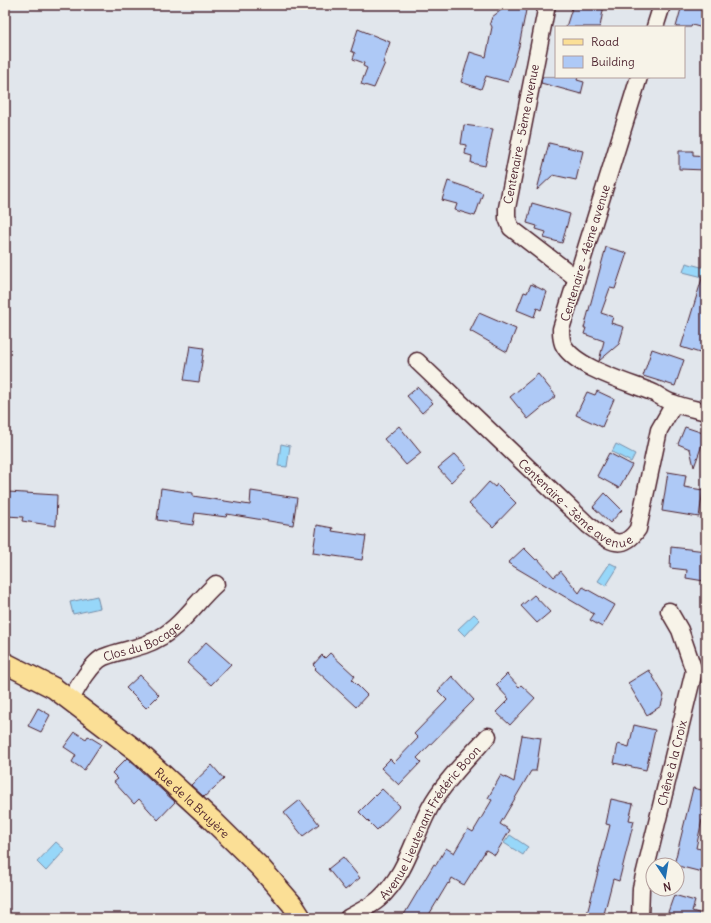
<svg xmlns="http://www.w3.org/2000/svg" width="711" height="923" font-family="Delius,sans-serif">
<rect width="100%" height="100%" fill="#e1e6ec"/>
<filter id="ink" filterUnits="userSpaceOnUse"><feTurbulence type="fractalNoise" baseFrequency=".025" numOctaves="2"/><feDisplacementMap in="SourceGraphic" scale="8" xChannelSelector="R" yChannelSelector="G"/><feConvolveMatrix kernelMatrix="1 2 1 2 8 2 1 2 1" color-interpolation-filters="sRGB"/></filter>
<g filter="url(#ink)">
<!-- water -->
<path fill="#97d7f9" stroke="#788da7" d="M686 263 705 268 703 277 683 272Z
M281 444 290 446 287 467 278 466Z
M616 444 635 454 631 462 612 452Z
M610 563 618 567 606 586 598 581Z
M97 596 100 608 73 614 70 602Z
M474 614 480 620 465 636 458 629Z
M510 835 528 847 523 855 504 843Z
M56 842 65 850 46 871 37 862Z"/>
<!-- building -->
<path fill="#aec9f6" stroke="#4a1f2b" d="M508 5H527L519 46 508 82 486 76 481 89 461 82 470 52 486 57 492 27 490 23 492 17Z
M573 5H604L600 27H566Z
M682 5H706V18L703 28 692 25 691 27H676Z
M358 29 390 42 383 63H385L374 88 361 84 367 68 363 66 364 63 353 59 355 53 351 51Z
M542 77H578L577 80 584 82 581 94 541 83Z
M464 125 493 129 485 166 471 163 472 156 465 154 466 145 461 144Z
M549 143 583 151 576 180 553 175 537 190Z
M679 151H693V155L706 156V170L679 169Z
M448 181 483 193 475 216 455 210 457 204 442 200Z
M532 203 570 214 562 243 544 238 546 232 536 229 537 226 527 223Z
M606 247 627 253 615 289 610 288 601 313 613 317 611 323 624 327 619 344 599 361 604 341 584 334 586 328H584Z
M704 272H706V355L681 347Z
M531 284 547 292 541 310 537 308 534 317 517 310 524 292 527 293Z
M479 313 516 329 507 352 470 331Z
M190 346 204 348 199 382 184 380Z
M652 349 684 360 675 386 643 376Z
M538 374 556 396 528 419 510 397Z
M418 387 433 403 422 413 407 396Z
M597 391 614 399 602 427 576 415 587 392 595 395Z
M399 426 421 453 406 465 384 439Z
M685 427 706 434 694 467 690 449 678 444Z
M609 453 632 465 619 488 597 476Z
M455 454 467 467 451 482 438 468Z
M668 472 686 475 684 487 703 490 699 517 662 511Z
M489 482 495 487 497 484 516 503 493 527 469 504Z
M161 488 193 493V496L250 505 251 491 297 498 293 525 227 514 226 517 195 513 193 525 157 520Z
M8 492 57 495 56 526 22 521 23 517 6 516Z
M605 493 622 510 610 523 593 507Z
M317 525 333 528 332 531 366 536 362 560 313 553Z
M671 547 706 551 704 581 686 578 687 570 670 568Z
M524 548 536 560 538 559 554 577 561 571 579 593 583 587 615 605 602 627 590 620 594 614 508 563Z
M534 595 550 612 537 623 521 606Z
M206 642 231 664 211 685 187 663Z
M330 653 355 676 352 680 367 695 356 707 315 669 316 668 313 665 322 655 325 658Z
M649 670 664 695 661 706 647 715 628 683Z
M507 674 519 687 521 685 535 698 510 725 496 712 509 699 496 685Z
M140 675 159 695 146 708 126 688Z
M452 676 474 700 417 758 421 762 399 785 381 768 390 759 394 763 418 738 414 734 447 700 438 691Z
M38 708 50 715 41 732 28 726Z
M634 725 655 730 646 770 614 763 618 744 629 747Z
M75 732 86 739 88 736 101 744 84 770 72 762 76 755 64 747Z
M522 735 541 738 536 771H531L500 824 510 830 495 855 486 850 464 885 452 878 449 884 448 883 427 918H402L434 864 436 865 446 848 454 853 468 829 473 832 492 800 488 798 501 775 514 782Z
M127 758 175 802 158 820 139 799 134 804 114 782 118 779 112 773Z
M212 765 224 779 204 797 191 785Z
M693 788 706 791V821L702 820 696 848 706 850V873L674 865Z
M382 789 400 806 377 830 359 812Z
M611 799 633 804 629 820 634 821 619 881 613 879 603 918H586L610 825 606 824Z
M300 800 319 824 303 836 284 813Z
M343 857 360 878 345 890 328 869Z
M674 895 695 901 692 911 705 915 704 918H666Z"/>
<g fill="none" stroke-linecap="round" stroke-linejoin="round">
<!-- minor casing -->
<g stroke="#4a1f2b" stroke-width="19">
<g id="minor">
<path d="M547 5 507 208V218L511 228 576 278"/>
<path d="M655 27 662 5"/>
<path d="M639 77 561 329C561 334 561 339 563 344 574 368 631 383 654 393 660 396 666 401 673 403 683 407 695 409 706 412"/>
<path id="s1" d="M417 361 588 525C607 539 621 554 638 529L659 430 674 404"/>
<path id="s2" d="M71 700C76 689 93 661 104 657 123 649 142 649 161 637 183 624 197 601 216 584"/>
<path id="s3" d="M348 918C358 912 370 907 379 899 408 873 414 834 433 802 448 778 469 757 488 736"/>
<path id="s4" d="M640 918 641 888 694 671 680 630 669 611"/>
</g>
</g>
<!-- major casing -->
<g stroke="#4a1f2b" stroke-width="23">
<g id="major">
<path id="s5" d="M5 663 54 688 137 751 211 819 260 867 292 904 301 918"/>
</g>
</g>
<!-- minor -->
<use href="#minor" stroke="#f7f3e8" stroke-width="16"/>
<!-- major -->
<use href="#major" stroke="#fbdf96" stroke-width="20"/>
</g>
</g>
<g text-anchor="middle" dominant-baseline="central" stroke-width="3" stroke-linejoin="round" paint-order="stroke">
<!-- street labels -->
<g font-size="12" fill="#4a1f2b" stroke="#f7f3e8">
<text transform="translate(521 134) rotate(-79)">Centenaire - 5ème avenue</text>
<text transform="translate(585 253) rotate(-73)">Centenaire - 4ème avenue</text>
<text stroke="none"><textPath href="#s1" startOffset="215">Centenaire - 3ème avenue</textPath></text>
<text stroke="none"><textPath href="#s2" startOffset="96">Clos du Bocage</textPath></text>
<text stroke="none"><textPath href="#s4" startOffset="159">Chêne à la Croix</textPath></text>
<text stroke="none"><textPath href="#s5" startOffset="235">Rue de la Bruyère</textPath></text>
<text stroke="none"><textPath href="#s3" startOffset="129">Avenue Lieutenant Frédéric Boon</textPath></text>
</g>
</g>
<!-- margin -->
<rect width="711" height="923" fill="none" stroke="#f7f3e8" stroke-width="20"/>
<rect x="10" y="10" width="691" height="903" fill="none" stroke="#4a1f2b" stroke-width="1.5" filter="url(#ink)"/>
<!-- legend -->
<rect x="555" y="26" width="130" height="52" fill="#f7f3e8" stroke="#b29e9c"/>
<rect x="563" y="39" width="20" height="6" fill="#fbdf96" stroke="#b29e9c"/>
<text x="591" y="46" font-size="12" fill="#4a1f2b">Road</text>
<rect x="563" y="56" width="20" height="12" fill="#aec9f6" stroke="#b29e9c"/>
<text x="591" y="66" font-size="12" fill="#4a1f2b">Building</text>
<!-- north arrow -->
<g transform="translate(665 877) rotate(168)"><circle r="19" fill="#f7f3e8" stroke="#b29e9c"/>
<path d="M0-3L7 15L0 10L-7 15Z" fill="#1f6fb2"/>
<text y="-6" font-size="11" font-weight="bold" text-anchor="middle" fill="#4a1f2b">N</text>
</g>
</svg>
